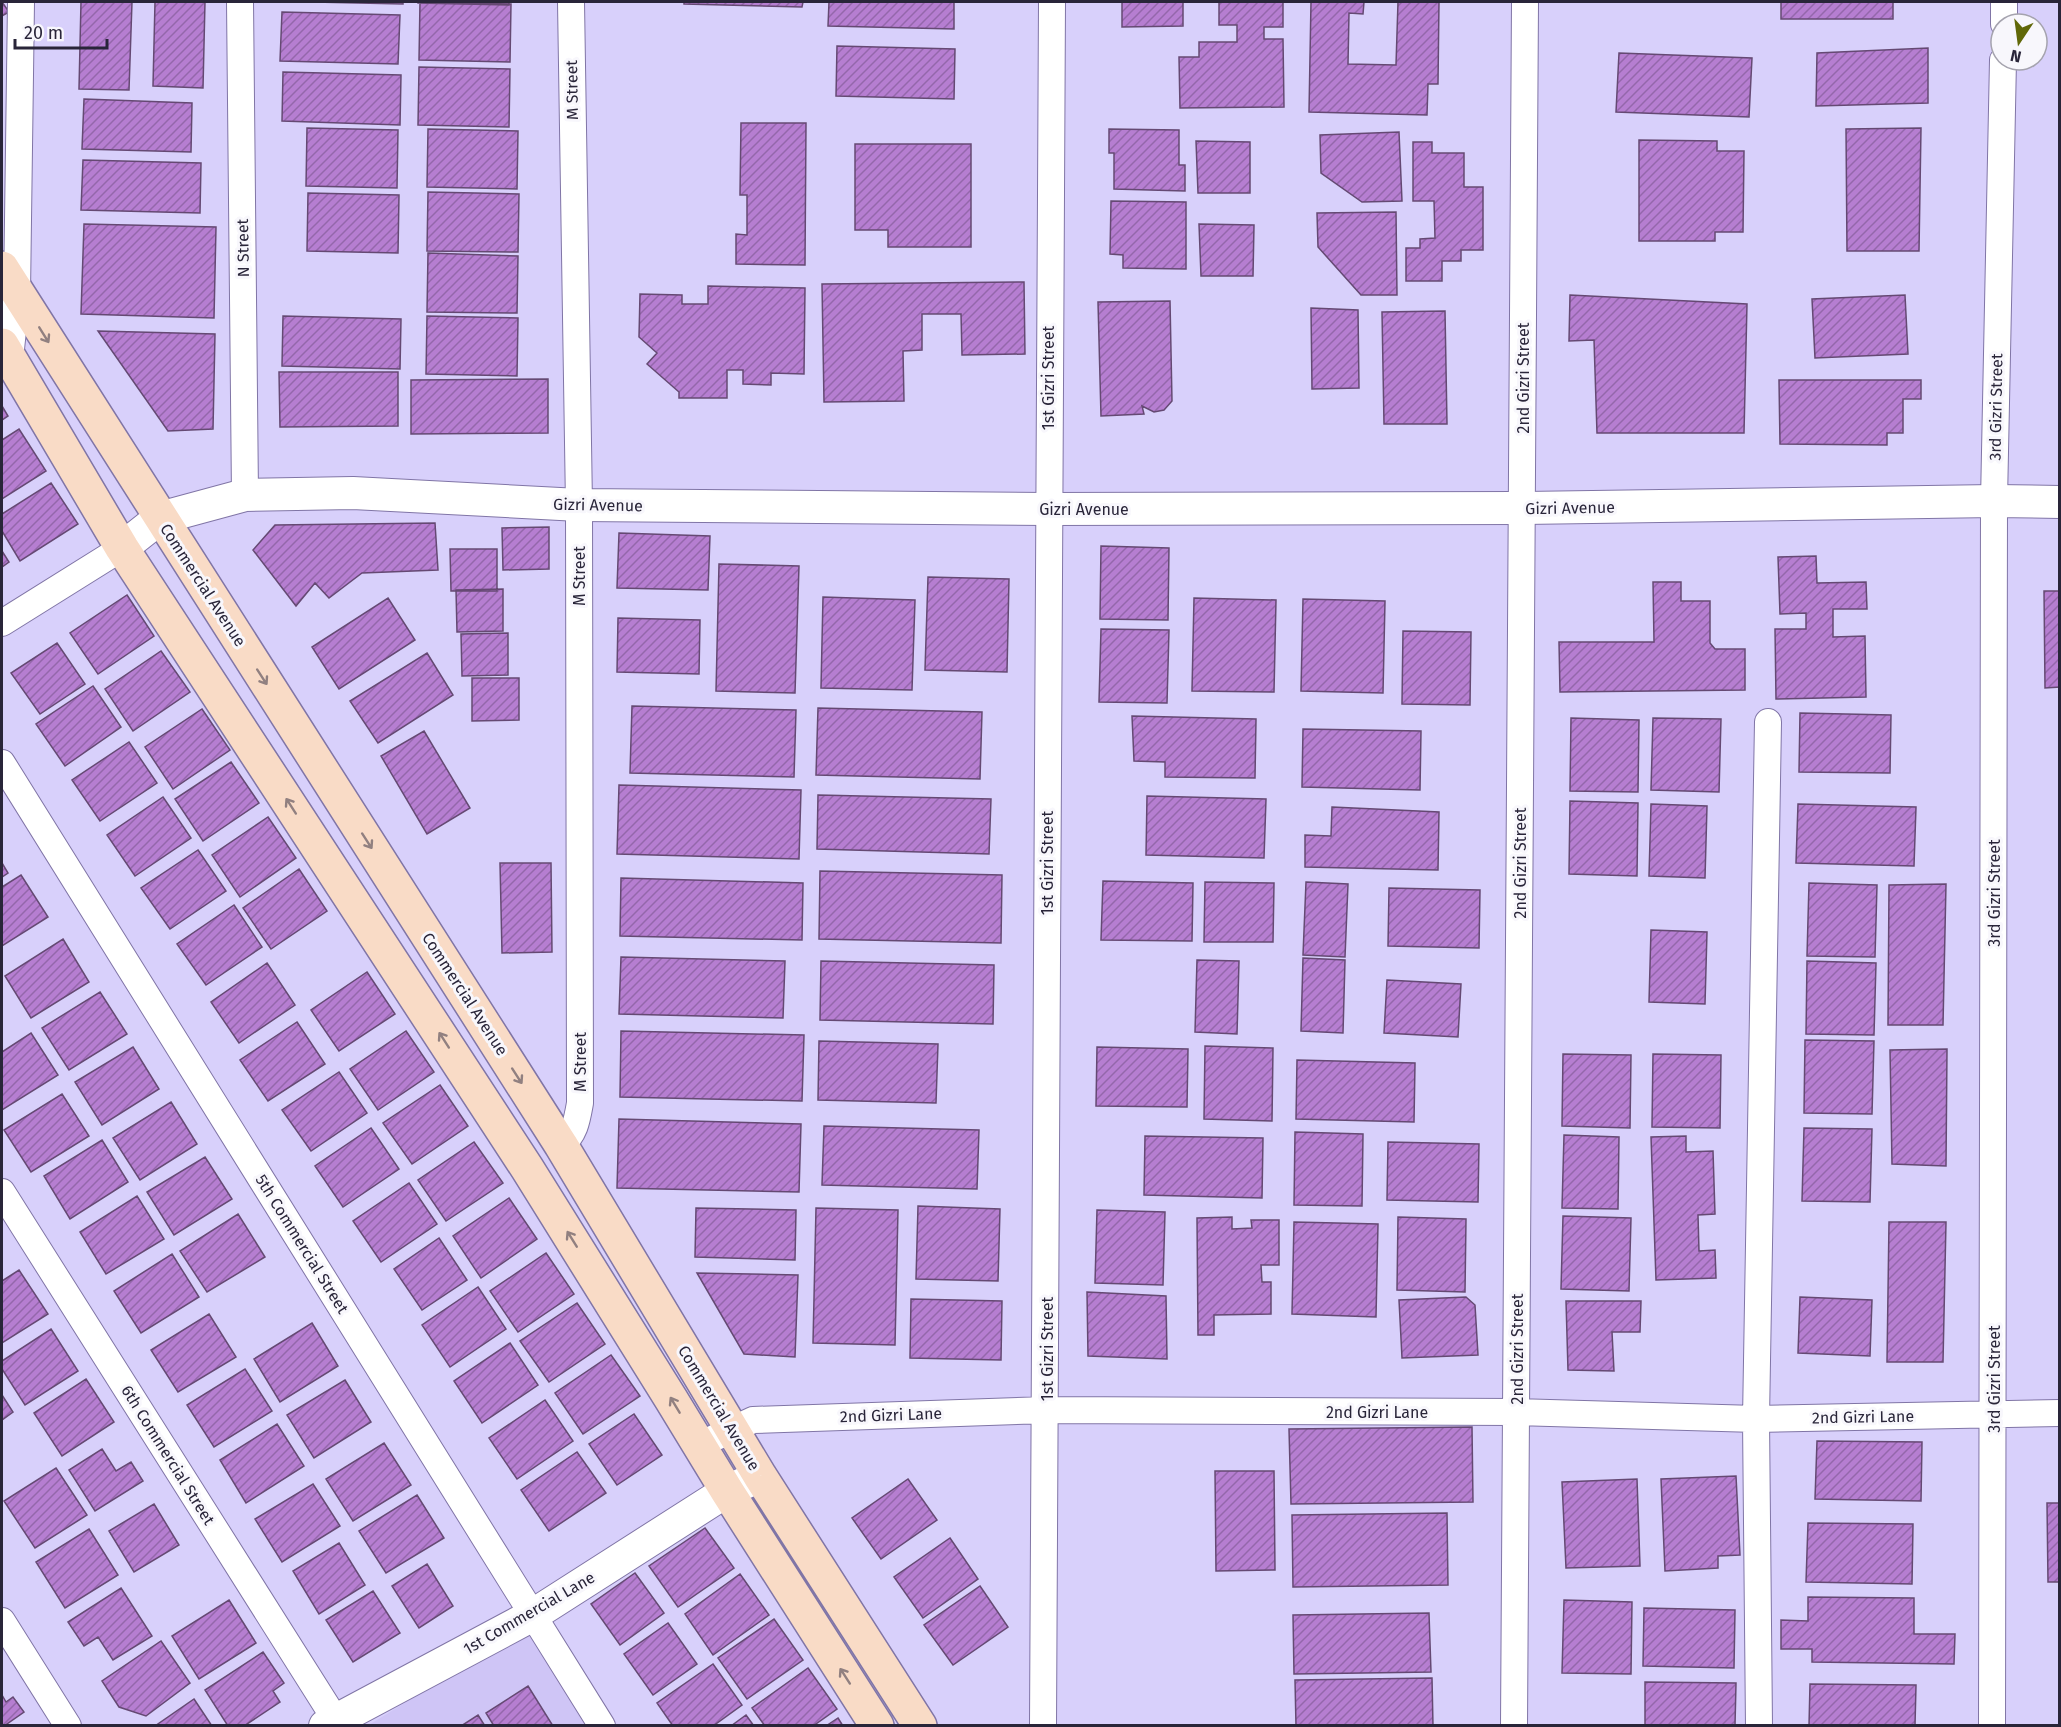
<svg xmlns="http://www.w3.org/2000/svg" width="2061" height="1727" font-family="'Fira Sans',sans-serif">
<defs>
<pattern id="building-hatch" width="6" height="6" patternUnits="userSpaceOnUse" patternTransform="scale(1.5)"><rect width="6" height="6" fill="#b67ed1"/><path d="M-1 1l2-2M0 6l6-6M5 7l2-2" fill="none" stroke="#9467ab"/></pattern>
</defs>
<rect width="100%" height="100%" fill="#d8d0fb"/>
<!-- built -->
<path fill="#cfc5f6" d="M536 1623 597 1726H367Z"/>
<!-- building -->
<path fill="url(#building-hatch)" stroke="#654973" stroke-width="1.5" d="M2 2 9 12 2 16Z
M81 2H132L129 90 79 89Z
M155 2H205L203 88 153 86Z
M313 2H403V4Z
M418 2H509V5L418 3Z
M420 2 511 4 510 62 419 60Z
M684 2H803L802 7 684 4Z
M829 2H954V29L828 26Z
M1122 2H1183V26L1122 27Z
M1219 2H1283V27H1264V39H1283L1284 107 1180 108 1179 57H1199V42H1237V25H1219Z
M1311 2H1364L1363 14 1349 13 1348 64 1396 65 1398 2H1439L1438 84H1428L1427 115 1309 112Z
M1781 2H1893V19H1781Z
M282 12 400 15 398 64 280 61Z
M837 46 955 49 954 99 836 96Z
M1928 48V103L1816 106 1817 53Z
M1619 53 1752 58 1749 117 1616 112Z
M419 67 510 69 509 127 418 125Z
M283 72 401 75 400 125 282 121Z
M84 99 192 103 191 152 82 149Z
M741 123H806L805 265 736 264V234L747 235V195H740Z
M307 128 398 130 397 188 306 186Z
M1921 128 1919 251H1847L1846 129Z
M428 129 518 131 517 189 427 187Z
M1109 129 1179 130V165H1185V191L1114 189V153H1109Z
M1399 132 1402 201 1362 202 1321 173 1320 135Z
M1639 140 1717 141V151H1744L1743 232H1715V241H1639Z
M1196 141 1250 142V193H1198Z
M1413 142H1432V153H1464V187H1483V250H1461V261H1442V281H1406V248H1420V239L1435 238 1434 201H1413Z
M855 144H971V247H888V230H855Z
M83 160 201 163 200 213 81 210Z
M428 192 519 194 518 252 427 251Z
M308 193 399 195 398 253 307 251Z
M1111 201 1186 202V269L1123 268V255L1110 254Z
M1396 212 1397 295H1361L1318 247 1317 213Z
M84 224 216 227 214 318 81 314Z
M1199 224 1254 225 1253 276H1201Z
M428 253 518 256 517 313 427 312Z
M1024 282 1025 354 962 355 961 314H922V350L903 351 904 401 824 402 822 284Z
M708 286 805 288 804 374 771 373V385L743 384V370H727V398H679V392L647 364 657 353 639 337 640 294 682 295V304H708Z
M1570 295 1747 304 1744 433H1597L1594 340 1569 341Z
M1905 295 1908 354 1815 358 1812 299Z
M1170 301 1172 401 1164 410 1154 412 1142 406 1144 414 1101 416 1098 302Z
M1311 308 1358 310 1359 388 1312 389Z
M1445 311 1447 424H1384L1382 312Z
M283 316 401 319 400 369 282 366Z
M427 316 518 318 517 376 426 374Z
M98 331 215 334 213 429 168 431Z
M279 372H398V426L280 427Z
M548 379V433L411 434V380Z
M1779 380H1921V399H1903V433H1887V445L1780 444Z
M2 406 8 416 2 420Z
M19 429 46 471 2 499V440Z
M51 483 78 524 20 561 2 531V514Z
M435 523 438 570 362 573 329 598 315 583 296 606 253 550 275 525Z
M549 527V569L503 570 502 528Z
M619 533 710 536 708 590 617 588Z
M1101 546 1169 548 1168 620 1100 619Z
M450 549H497V591H451Z
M2 551 9 562 2 567Z
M1816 556 1817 583 1866 582 1867 609H1833V637L1865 636 1866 697 1776 699 1775 629H1806V613L1780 614 1778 557Z
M719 564 799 566 795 693 716 691Z
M928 577 1009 579 1007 672 925 670Z
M1653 582H1681V601H1710V643L1715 649H1745V690L1560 692 1559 642H1654Z
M503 589V631L457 632 456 590Z
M2044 591H2060V687L2045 688Z
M127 595 154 636 98 674 70 633Z
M823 597 915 600 912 690 821 688Z
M388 598 415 640 339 689 312 647Z
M1194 598 1276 600 1274 692 1192 691Z
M1303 599 1385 601 1383 693 1301 691Z
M618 618 700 620 699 674 617 672Z
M1101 629 1169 630 1167 703 1099 702Z
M1403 631 1471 632 1470 705 1402 704Z
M508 633V675L462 676 461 634Z
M57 643 85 684 40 714 11 673Z
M161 651 190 692 133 731 105 689Z
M427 653 453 695 378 743 350 701Z
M472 678H519V720L472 721Z
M93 686 121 727 65 766 36 724Z
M632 706 796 710 794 777 630 773Z
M818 708 982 712 980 779 816 775Z
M202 709 230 750 173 789 145 747Z
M1800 713 1891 715 1890 773 1799 772Z
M1132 716 1256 719 1255 778 1165 777V762L1134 761Z
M1571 718 1639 720 1638 792 1570 791Z
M1653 718 1721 719 1719 792 1651 790Z
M1303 729 1421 731 1420 790 1302 787Z
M424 731 470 808 427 834 381 756Z
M129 742 157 783 100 821 72 780Z
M231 762 259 803 203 841 175 799Z
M619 785 801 790 799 859 617 854Z
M818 795 991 799 989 854 817 849Z
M1147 796 1266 799 1264 858 1146 855Z
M163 797 191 838 135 876 107 835Z
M1570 801 1638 803 1637 876 1569 874Z
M1651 804 1707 806 1705 878 1649 876Z
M1798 804 1916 807 1914 866 1796 863Z
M1332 807 1439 812 1438 870 1305 867V835L1331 836Z
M268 817 296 858 240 897 212 855Z
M198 850 226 891 170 929 141 888Z
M2 863 8 873 2 877Z
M500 863H551L552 952 502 953Z
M299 869 327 911 271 949 243 908Z
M820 871 1002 875 1001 943 819 939Z
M21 875 48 917 2 946V887Z
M621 878 803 883 802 940 620 936Z
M1103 881 1193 883 1192 941 1101 940Z
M1205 882 1274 883 1273 942H1204Z
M1306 882 1348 884 1345 957 1303 955Z
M1809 883 1877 885 1875 957 1807 956Z
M1946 884 1943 1025H1888L1889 885Z
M1389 888 1480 890 1479 948 1388 946Z
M234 905 262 947 206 985 177 944Z
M1651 930 1707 932 1705 1004 1649 1002Z
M63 939 89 982 31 1018 5 976Z
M621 957 785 961 783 1018 619 1014Z
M1303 958 1345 960 1343 1033 1301 1031Z
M1197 960 1239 961 1237 1034 1195 1032Z
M821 961 994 965 993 1024 820 1020Z
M1807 961 1876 963 1874 1035 1806 1034Z
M267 963 295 1005 239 1043 211 1002Z
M367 972 395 1014 339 1051 311 1010Z
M1387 980 1461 984 1458 1037 1384 1033Z
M100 992 127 1034 69 1070 42 1028Z
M297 1022 325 1064 268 1101 240 1060Z
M406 1031 434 1072 378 1110 350 1069Z
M621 1031 804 1035 802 1101 620 1097Z
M31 1033 58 1075 2 1110V1052Z
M1805 1040 1874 1041 1872 1114 1804 1113Z
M819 1041 938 1044 936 1103 818 1100Z
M1205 1046 1273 1048 1272 1121 1204 1119Z
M133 1047 159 1089 102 1125 75 1082Z
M1097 1047 1188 1049 1187 1107 1096 1106Z
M1947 1049 1946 1166 1892 1164 1890 1050Z
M1563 1054 1631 1055 1630 1128 1562 1126Z
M1653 1054 1721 1055 1720 1128 1652 1127Z
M1297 1060 1415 1063 1414 1122 1296 1119Z
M339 1072 367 1113 311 1151 282 1110Z
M440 1085 468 1126 412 1164 383 1123Z
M62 1094 89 1136 31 1172 4 1130Z
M171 1102 197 1144 140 1180 113 1138Z
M619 1119 801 1124 799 1192 617 1188Z
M824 1126 979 1130 977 1189 822 1185Z
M371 1128 399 1169 343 1207 315 1166Z
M1804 1128 1872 1129 1870 1202 1802 1201Z
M1295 1132 1363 1134 1362 1206 1294 1205Z
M1564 1135 1619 1137 1618 1209 1562 1208Z
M1145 1136 1263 1138 1262 1198 1144 1195Z
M1686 1136V1152L1713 1151 1715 1214 1698 1215 1699 1251 1715 1250 1716 1278 1656 1280 1651 1137Z
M102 1140 128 1182 70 1219 44 1176Z
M474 1142 503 1183 446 1221 418 1180Z
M1388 1142 1479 1144 1478 1202 1387 1200Z
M205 1157 232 1199 174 1235 147 1192Z
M409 1183 437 1224 381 1262 353 1221Z
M137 1196 164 1239 106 1274 80 1232Z
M509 1198 537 1239 481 1278 453 1236Z
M918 1206 1000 1209 998 1281 916 1279Z
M696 1208 796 1210 795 1260 695 1257Z
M816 1208 898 1210 895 1345 813 1343Z
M1097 1210 1165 1212 1163 1285 1095 1283Z
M238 1214 265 1257 207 1292 180 1251Z
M1563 1216 1631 1218 1629 1291 1561 1289Z
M1232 1217V1229L1252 1228 1251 1220H1279V1265H1261L1262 1282H1271V1314L1214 1315V1335H1198L1197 1218Z
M1398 1217 1466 1219 1465 1292 1397 1290Z
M1294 1222 1378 1224 1376 1317 1292 1314Z
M1889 1222H1946L1943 1362H1887Z
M439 1238 467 1280 422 1310 394 1269Z
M546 1253 574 1294 518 1332 490 1291Z
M172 1254 199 1297 141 1333 114 1291Z
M19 1270 48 1314 2 1343V1281Z
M697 1273 798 1275 795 1357 744 1354Z
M478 1287 506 1329 450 1367 422 1325Z
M1087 1292 1166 1296 1167 1359 1088 1356Z
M1466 1297 1475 1305 1478 1355 1402 1358 1399 1300Z
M1800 1297 1872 1300 1870 1356 1798 1353Z
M911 1299 1002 1301 1001 1360 910 1358Z
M1566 1301H1641L1640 1332H1612L1614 1371 1568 1370Z
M577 1303 605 1344 549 1382 520 1341Z
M209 1314 236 1357 178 1392 151 1350Z
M312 1323 338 1366 280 1402 254 1359Z
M51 1329 78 1371 25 1405 2 1369V1361Z
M510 1343 538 1385 482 1423 454 1381Z
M611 1355 640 1396 583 1434 555 1393Z
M245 1369 272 1411 214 1447 187 1405Z
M86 1379 114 1422 62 1456 34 1413Z
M345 1380 371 1422 314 1458 287 1415Z
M2 1395 13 1412 2 1420Z
M545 1400 573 1441 517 1479 489 1438Z
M634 1414 662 1455 617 1485 589 1444Z
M277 1424 304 1466 246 1503 220 1460Z
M1472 1427 1473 1502 1291 1504 1289 1429Z
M1817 1441 1922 1442 1921 1501 1815 1499Z
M384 1443 411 1485 353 1521 326 1479Z
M102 1449 116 1471 131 1462 143 1481 95 1511 69 1470Z
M577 1452 606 1493 549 1531 521 1490Z
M56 1468 87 1515 35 1548 4 1501Z
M1215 1471H1274L1275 1570 1216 1571Z
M1736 1476 1740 1555 1718 1556V1568L1665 1571 1661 1479Z
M908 1479 937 1520 881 1559 852 1518Z
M1637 1479 1640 1566 1566 1568 1562 1482Z
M313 1484 340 1526 282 1562 255 1519Z
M417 1495 444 1538 386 1573 359 1531Z
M2047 1503H2060V1582H2048Z
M154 1504 179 1545 134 1572 109 1531Z
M1447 1513 1448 1585 1293 1587 1292 1515Z
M1808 1523 1913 1524 1912 1584 1806 1582Z
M705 1528 734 1568 678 1607 649 1566Z
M89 1529 118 1575 65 1608 36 1562Z
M950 1538 978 1579 923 1618 894 1577Z
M339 1543 365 1585 319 1614 293 1571Z
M427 1564 453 1606 419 1628 392 1586Z
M635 1573 664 1613 620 1645 591 1604Z
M740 1574 769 1615 713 1655 685 1614Z
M980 1586 1008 1627 953 1665 924 1625Z
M121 1588 152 1636 113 1660 98 1637 84 1646 68 1622Z
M373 1591 400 1633 353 1662 326 1620Z
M1808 1597 1914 1598V1634H1955L1954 1664 1812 1662V1649H1781V1620L1808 1621Z
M229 1600 256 1643 199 1679 172 1636Z
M1564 1600 1632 1602 1631 1674 1562 1673Z
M1644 1608 1735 1610 1734 1668 1643 1666Z
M1429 1613 1431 1672 1294 1674 1293 1615Z
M774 1619 803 1660 747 1699 718 1658Z
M668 1623 697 1664 653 1695 624 1654Z
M161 1641 190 1683 146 1716 119 1707 102 1681Z
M263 1652 284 1683 273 1691 280 1702 244 1726H228L205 1690Z
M713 1664 742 1705 713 1726H673L657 1703Z
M808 1668 837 1709 813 1726H765L752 1708Z
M1432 1678 1433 1726H1296L1295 1680Z
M1645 1682 1736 1683 1735 1726H1645Z
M1810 1684 1916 1685 1915 1726H1809Z
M528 1686 553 1726H494L486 1713Z
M2 1695 6 1702 13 1697 24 1712 4 1726H2Z
M194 1699 212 1726H155Z
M478 1715 485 1726H461Z
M746 1715 754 1726H731Z
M838 1718 843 1726H826Z"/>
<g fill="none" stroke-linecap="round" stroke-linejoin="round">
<!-- minor casing -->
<g stroke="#8075a6" stroke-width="28">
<path id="minor" d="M240 2 245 495
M2004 24V2
M10 358 17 293 21 2
M2 623 122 548
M2 763 602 1726
M561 1145C575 1134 577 1120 580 1103L579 505 571 2
M2 1192 335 1719
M699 1445 753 1420 1047 1410 1516 1412 1756 1419 2060 1413
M2 1621 68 1726
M1043 1726C1049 1151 1047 576 1052 2
M1514 1726 1525 2
M1759 1726 1756 1419 1768 722
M1992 1726 1994 501 2003 60"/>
</g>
<!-- tertiary casing -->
<g stroke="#8075a6" stroke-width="34">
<path id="tertiary" d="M122 548 160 518 245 495 353 493 579 505 1047 509 1522 508 1994 501 2060 502
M325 1726 533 1615 727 1491 760 1476"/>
</g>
<!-- secondary casing -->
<g stroke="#8075a6" stroke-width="36">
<path id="secondary" d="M2 268 561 1145 760 1476 920 1726
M2 345 122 548 527 1168 671 1399 727 1491 877 1726"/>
</g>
<!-- minor -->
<use href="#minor" stroke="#fff" stroke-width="26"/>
<!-- tertiary -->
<use href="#tertiary" stroke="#fff" stroke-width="32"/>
<!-- secondary -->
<use href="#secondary" stroke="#f9dbc6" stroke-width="33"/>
</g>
<!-- one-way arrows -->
<defs><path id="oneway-shaft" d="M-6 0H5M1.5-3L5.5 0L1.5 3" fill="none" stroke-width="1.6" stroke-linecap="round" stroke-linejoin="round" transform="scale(1.5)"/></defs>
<g stroke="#918080">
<use href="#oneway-shaft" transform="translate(44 335) rotate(58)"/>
<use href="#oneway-shaft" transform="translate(262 677) rotate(57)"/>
<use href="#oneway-shaft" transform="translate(291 806) rotate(-123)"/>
<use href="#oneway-shaft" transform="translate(367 841) rotate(57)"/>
<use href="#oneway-shaft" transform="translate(444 1040) rotate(-123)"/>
<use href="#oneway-shaft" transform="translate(517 1076) rotate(57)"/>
<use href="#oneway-shaft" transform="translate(572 1239) rotate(-122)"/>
<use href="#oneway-shaft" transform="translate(675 1405) rotate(-121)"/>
<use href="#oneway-shaft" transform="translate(845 1676) rotate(-123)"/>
</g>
<g text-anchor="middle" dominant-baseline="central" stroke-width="6" stroke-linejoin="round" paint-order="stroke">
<!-- street labels -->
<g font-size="16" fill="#292539" stroke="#f8f7fc">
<text transform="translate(572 90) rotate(-91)">M Street</text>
<text transform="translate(243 248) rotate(-91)">N Street</text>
<text transform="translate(1048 378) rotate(-90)">1st Gizri Street</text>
<text transform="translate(1523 378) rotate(-90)">2nd Gizri Street</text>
<text transform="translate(1996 407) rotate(-89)">3rd Gizri Street</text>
<text transform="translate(598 505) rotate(1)">Gizri Avenue</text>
<text transform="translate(1570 508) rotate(-1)">Gizri Avenue</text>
<text x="1084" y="509">Gizri Avenue</text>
<text transform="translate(579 576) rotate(-90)">M Street</text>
<text transform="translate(203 585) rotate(57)">Commercial Avenue</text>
<text transform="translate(1047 863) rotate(-90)">1st Gizri Street</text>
<text transform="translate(1520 863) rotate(-90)">2nd Gizri Street</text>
<text transform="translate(1994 893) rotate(-90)">3rd Gizri Street</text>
<text transform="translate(465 994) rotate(57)">Commercial Avenue</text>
<text transform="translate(580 1062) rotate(-90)">M Street</text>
<text transform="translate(302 1244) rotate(58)">5th Commercial Street</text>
<text transform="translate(1047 1349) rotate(-90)">1st Gizri Street</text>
<text transform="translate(1517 1349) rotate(-90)">2nd Gizri Street</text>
<text transform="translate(1994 1379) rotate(-90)">3rd Gizri Street</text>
<text transform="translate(719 1408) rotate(59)">Commercial Avenue</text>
<text x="1377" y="1412">2nd Gizri Lane</text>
<text transform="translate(891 1415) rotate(-2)">2nd Gizri Lane</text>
<text transform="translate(1863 1417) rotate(-1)">2nd Gizri Lane</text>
<text transform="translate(168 1455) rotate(58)">6th Commercial Street</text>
<text transform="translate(529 1613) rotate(-30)">1st Commercial Lane</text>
</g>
</g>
<!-- border -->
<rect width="2061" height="1727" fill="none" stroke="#292539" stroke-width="6"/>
<!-- north arrow -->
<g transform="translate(2019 42) rotate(193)"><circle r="28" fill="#f8f7fc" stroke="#a5a3ae" stroke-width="1.5"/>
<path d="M0-4.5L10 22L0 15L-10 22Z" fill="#616808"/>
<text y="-9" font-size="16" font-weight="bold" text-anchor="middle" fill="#292539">N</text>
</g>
<!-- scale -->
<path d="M15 39v9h92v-9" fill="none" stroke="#292539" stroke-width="3"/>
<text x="24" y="39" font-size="18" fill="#292539" stroke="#f8f7fc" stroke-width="4.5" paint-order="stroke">20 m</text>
</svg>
